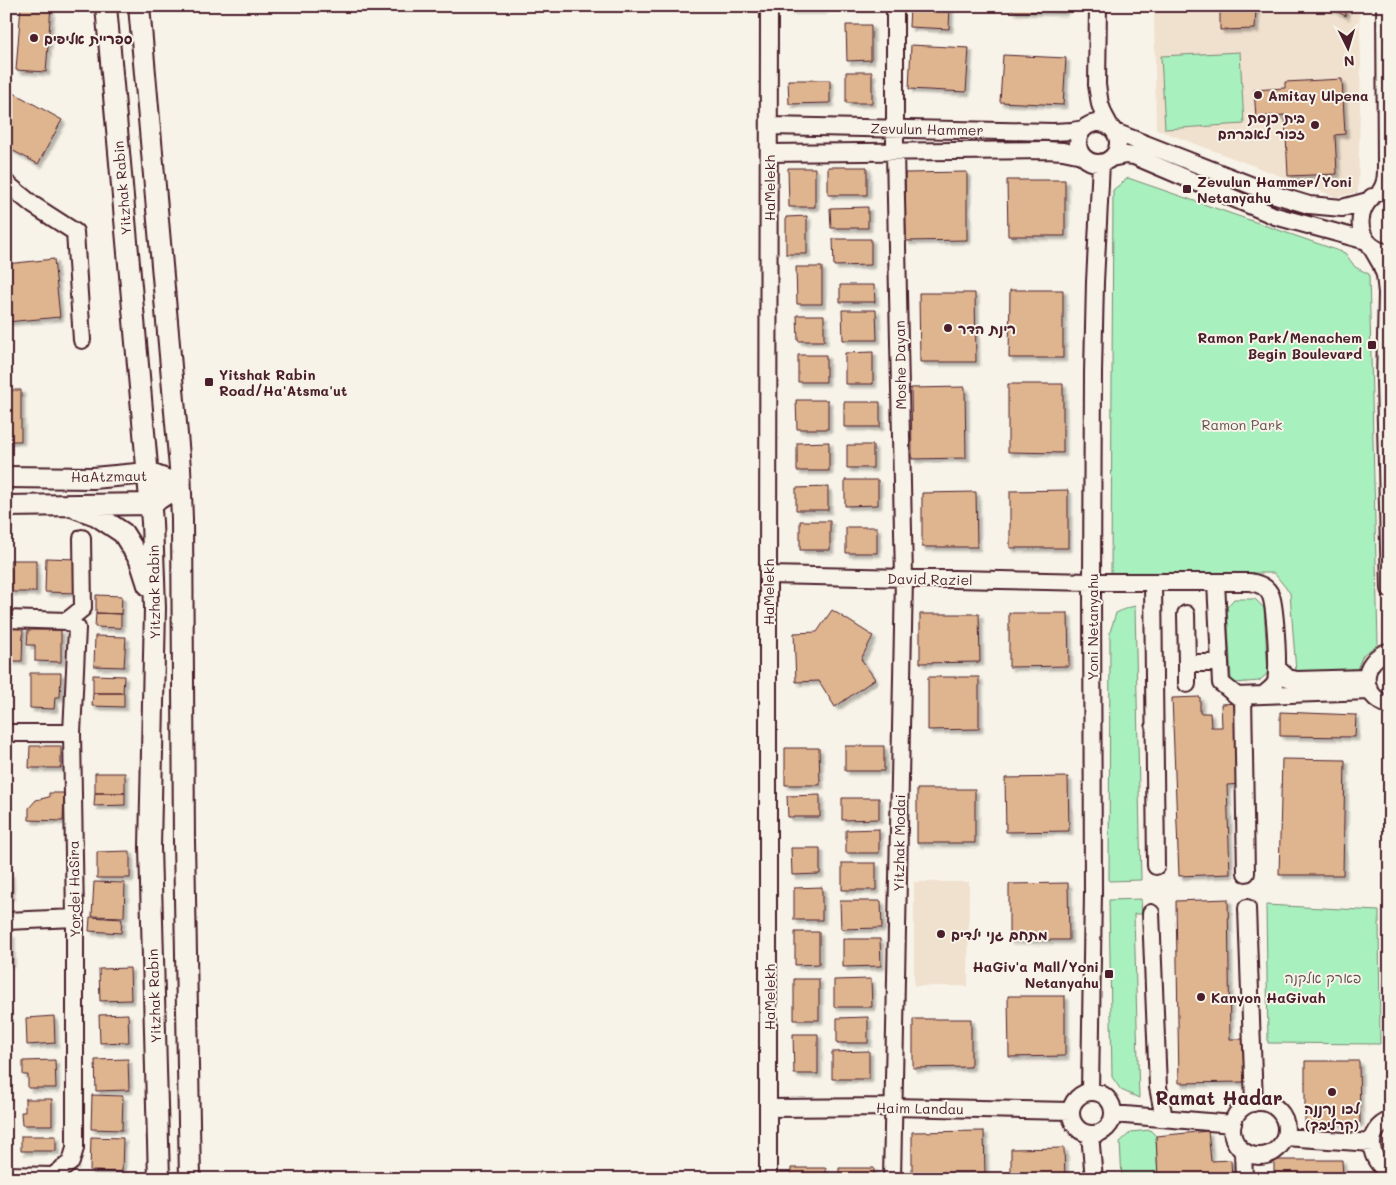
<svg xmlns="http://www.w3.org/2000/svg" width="1396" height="1185" font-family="Mali,'Playpen Sans Hebrew',sans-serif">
<defs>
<filter id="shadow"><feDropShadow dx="3.5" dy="3.5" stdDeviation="1" flood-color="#0004"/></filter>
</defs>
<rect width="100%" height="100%" fill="#f7f3e8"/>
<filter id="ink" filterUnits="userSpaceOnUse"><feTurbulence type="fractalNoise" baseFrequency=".02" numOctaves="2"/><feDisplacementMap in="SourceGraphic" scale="10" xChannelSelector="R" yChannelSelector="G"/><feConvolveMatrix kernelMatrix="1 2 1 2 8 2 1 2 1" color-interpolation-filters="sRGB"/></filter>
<g filter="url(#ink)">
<!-- built -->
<path fill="#f0e0ce" d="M1154 6H1359L1361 61 1358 192 1336 197 1156 129Z
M914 882H969L968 986H914Z"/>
<!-- green -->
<path fill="#a8f0bd" stroke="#798874" d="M1240 52 1244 124 1165 129 1161 56Z
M1128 178 1345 253 1355 267 1369 274 1378 644 1363 655 1357 669 1296 672 1290 593 1274 573H1111L1113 190Z
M1234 599H1255L1264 608 1268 673 1259 681 1235 683 1231 679 1227 607Z
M1135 606 1141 880 1109 881 1110 632 1116 613 1127 608Z
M1141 899 1142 914H1134L1139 1098 1121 1090 1112 1077 1109 900Z
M1266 905 1379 911 1380 1044 1268 1043Z
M1150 1130 1156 1136 1158 1179H1122L1120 1142 1131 1132Z"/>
<!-- building -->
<path fill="#dfb590" stroke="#4a1f2b" filter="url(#shadow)" d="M21 6H51L46 72 16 70Z
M788 6H823V10H788Z
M844 6H872V8H844Z
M910 6H950L949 29 909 27Z
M1012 6H1064V12L1012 11Z
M1220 6H1256L1255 29 1220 30Z
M1326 6H1345L1346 16Z
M846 25H871V60L847 61Z
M911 45 969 48 966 92 909 89Z
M1003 55 1066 58 1063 105 1000 102Z
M846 72H872V103H846Z
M1342 79 1345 134 1335 135 1337 174 1288 176 1285 115 1256 117 1254 90 1285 88V82Z
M788 80H830V103L789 104Z
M14 93 62 120 38 164 6 147V107Z
M828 167H867V195H828Z
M788 168H815V207H789Z
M967 172V240L906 241 905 173Z
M1007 180H1065V236H1008Z
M868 207V228H831L830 208Z
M807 216V254H786V217Z
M833 239H871V265L834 266Z
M54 259 60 317 6 322V264Z
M796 267H822V304H797Z
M840 285H874L875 302H840Z
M1010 290H1063V358H1009Z
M919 293H975L976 362H920Z
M842 310H876L877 340H843Z
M797 315H824V341H798Z
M873 352V384H845V353Z
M798 355H826V382H798Z
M1008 384H1063V453L1008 452Z
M965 387 966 458 912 459 911 388Z
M6 390H21V441H6Z
M796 400H828V429H797Z
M844 402H880V427H844Z
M829 442V471H797V443Z
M847 445H873V468H847Z
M845 480H878V505L845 506Z
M828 487V510H796V488Z
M1068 490V548H1010V491Z
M976 492 977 547H922V493Z
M800 521H830V550H800Z
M846 527H877V553H846Z
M46 558 78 559 77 593 45 592Z
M10 560H36V592H10Z
M96 595 122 596 121 614 96 613Z
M832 610 873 636 861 659 875 679 835 707 819 681 796 682 794 633 817 632Z
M96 613 121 614V628L95 627Z
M1009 613H1068L1069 666 1009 667Z
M920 614H979L980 662 920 663Z
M6 627 23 628 22 661H6Z
M28 630H61V662L35 661V645H27Z
M95 636 126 637 124 667 94 666Z
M30 673H61L60 697H55L54 709 30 708Z
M93 675 124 676 123 693H93Z
M928 677H979V729L928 730Z
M93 693H124V707L92 706Z
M1200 697V713H1210L1211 727H1222L1221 704 1238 703 1241 784 1227 785 1230 874 1179 876 1172 698Z
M1280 712 1356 715 1355 737 1280 736Z
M30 746H61V768H29Z
M845 746H884V771H845Z
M785 748H819L820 785H785Z
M1282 759 1345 760 1343 875H1279Z
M95 773H125V793H95Z
M1068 777 1069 831 1006 832 1005 778Z
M917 789H975V843H917Z
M49 793H64L63 821 29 820V808L36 800 49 797Z
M95 793H125V805L94 806Z
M820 795V817H788L787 796Z
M842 798H879V819L842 820Z
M879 829V853H846V830Z
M791 848H820V874L792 875Z
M130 851V878H97V852Z
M842 863H876V890H842Z
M6 873H10L11 896H6Z
M94 882 125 883 124 917 92 916Z
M1068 883 1069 940H1009V884Z
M822 887V920H794V888Z
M1228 899 1230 1039H1243L1244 1082 1179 1083 1176 901Z
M840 901H881L882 928 841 929Z
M90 917 122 919 121 933 89 931Z
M795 932H819V964L795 965Z
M6 934H11V963H6Z
M843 939H880L881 966 843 967Z
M130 968 131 1000 100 1001 99 969Z
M794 979H819V1020H794Z
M871 979 872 1007H834V980Z
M1008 996H1065V1056L1009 1057Z
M128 1014 129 1042 100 1043 99 1015Z
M54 1016 55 1043 27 1045 26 1018Z
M868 1017V1043H837V1018Z
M913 1019H971V1067L913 1068Z
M793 1034H818V1074H794Z
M869 1051V1079H832V1052Z
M128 1059 129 1090 96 1091 95 1060Z
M55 1060 56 1088H28V1075H23V1061Z
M1305 1061H1359L1360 1123 1305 1124Z
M92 1095 123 1096 122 1130 91 1129Z
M25 1099H52V1125H22L21 1112H25Z
M984 1131 985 1173 912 1174V1132Z
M1208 1131 1211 1161 1231 1160 1232 1179H1158L1156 1136Z
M21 1136H56V1151H21Z
M91 1137 123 1138 122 1172 90 1171Z
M1064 1148 1065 1179H1011V1149Z
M1274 1160H1342L1343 1177H1312V1179H1274Z
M791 1168H826V1179H791Z
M839 1168H874V1179H839Z"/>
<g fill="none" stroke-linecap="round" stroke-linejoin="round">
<!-- minor casing -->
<g stroke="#4a1f2b" stroke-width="20">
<path id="minor" d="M1098 6 1097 85 1100 104 1104 115 1111 128
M1078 143a20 20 0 1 1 40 0a20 20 0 1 1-40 0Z
M770 126 1053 132 1072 131 1084 129
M1115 132 1276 195 1309 205 1342 208 1368 201
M769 153 1046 150 1063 151 1082 155
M1111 158 1126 155 1134 156 1275 216 1367 241
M6 183 33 205 75 232 82 340
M1380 192C1386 184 1386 176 1386 167L1385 6
M1372 197C1351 217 1360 250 1390 253
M1370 245 1381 264 1385 275 1387 293 1385 382 1390 589
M768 575 1092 582H1250C1259 584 1267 586 1271 596 1275 607 1280 676 1275 684 1272 688 1267 692 1263 695L1237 696 1221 683 1216 582
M1153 582 1156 866
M1186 614 1187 663
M6 619 67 621
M67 621 83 608 82 538
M1390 651C1359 660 1359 697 1390 706
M1277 668 1288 678 1297 680 1366 678
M1187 684V663H1220
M1263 695 1369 691
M1243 696 1246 873
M6 733H72
M1247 908 1254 1103
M1151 913 1158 1087 1164 1118
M6 921 75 918
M1090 1092 1093 892 1092 582 1093 372 1095 282 1101 163
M1071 1113a21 21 0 1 1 42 0a21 21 0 1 1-42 0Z
M1232 1129a27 27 0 1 1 54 0a27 27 0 1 1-54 0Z
M769 1108 893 1107 1071 1111
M1113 1114 1233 1124
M1390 1120C1364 1130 1368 1161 1390 1173
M1090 1134 1094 1179
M1285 1137 1372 1143
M1243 1151 1244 1179
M6 1175 53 1176 71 1162 75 1148V918L72 733 77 628 67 621
M768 1179V575L769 6
M892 1179 904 578 895 152V6"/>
</g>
<!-- major casing -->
<g stroke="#4a1f2b" stroke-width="24">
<path id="major" d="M106 6 152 522 155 608 150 847 159 1179
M139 6 180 468 182 519 184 841 190 1179
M6 477 93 478 148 473 180 485
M6 506 151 504 180 485
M77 508 96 515 123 533 140 560 148 585"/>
</g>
<!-- minor -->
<use href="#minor" stroke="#f7f3e8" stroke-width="16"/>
<!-- major -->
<use href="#major" stroke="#f7f3e8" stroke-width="20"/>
</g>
</g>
<!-- markers -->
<g fill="#4a1f2b" stroke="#f7f3e8" stroke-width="2">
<circle cx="34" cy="38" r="5"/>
<circle cx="1258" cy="95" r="5"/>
<circle cx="1315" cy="125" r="5"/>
<rect x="1182" y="184" width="10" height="10" rx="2.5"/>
<circle cx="948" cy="328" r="5"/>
<rect x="1367" y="340" width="10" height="10" rx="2.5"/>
<rect x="204" y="377" width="10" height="10" rx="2.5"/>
<circle cx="941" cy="934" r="5"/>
<rect x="1104" y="969" width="10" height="10" rx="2.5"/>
<circle cx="1201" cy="997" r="5"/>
<circle cx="1332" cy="1092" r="5"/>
</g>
<g text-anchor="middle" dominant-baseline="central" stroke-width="4" stroke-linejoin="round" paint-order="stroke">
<!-- poi labels -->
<g font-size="14" font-weight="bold" fill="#4a1f2b" stroke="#f7f3e8" text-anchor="start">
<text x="44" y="38">ספריית אליפים</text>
<text x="1268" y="95">Amitay Ulpena</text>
<text x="1305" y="117" text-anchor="end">בית כנסת<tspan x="1305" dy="16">זכור לאברהם</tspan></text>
<text x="1197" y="181">Zevulun Hammer/Yoni<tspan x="1197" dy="16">Netanyahu</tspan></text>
<text x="958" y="328">רינת הדר</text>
<text x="1362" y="337" text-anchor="end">Ramon Park/Menachem<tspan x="1362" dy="16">Begin Boulevard</tspan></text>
<text x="219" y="374">Yitshak Rabin<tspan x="219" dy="16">Road/Ha'Atsma'ut</tspan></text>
<text x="951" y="934">מתחם גני ילדים</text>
<text x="1099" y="966" text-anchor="end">HaGiv'a Mall/Yoni<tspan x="1099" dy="16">Netanyahu</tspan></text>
<text x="1211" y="997">Kanyon HaGivah</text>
<text x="1332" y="1108" text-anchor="middle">לכו נרננה<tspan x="1332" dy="16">(קרליבך)</tspan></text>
</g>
<!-- street labels -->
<g font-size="14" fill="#4a1f2b" stroke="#f7f3e8">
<text transform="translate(927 129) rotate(1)">Zevulun Hammer</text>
<text transform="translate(122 188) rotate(-95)">Yitzhak Rabin</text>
<text transform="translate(769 188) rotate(-90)">HaMelekh</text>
<text transform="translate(900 365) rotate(-91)">Moshe Dayan</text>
<text transform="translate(109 476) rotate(-1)">HaAtzmaut</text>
<text transform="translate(930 579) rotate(1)">David Raziel</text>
<text transform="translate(154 592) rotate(-91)">Yitzhak Rabin</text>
<text transform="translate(768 592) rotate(-90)">HaMelekh</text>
<text transform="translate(1092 627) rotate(-90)">Yoni Netanyahu</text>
<text transform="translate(899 843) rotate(-89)">Yitzhak Modai</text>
<text transform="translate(74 889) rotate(-91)">Yordei HaSira</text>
<text transform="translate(154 996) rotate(-92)">Yitzhak Rabin</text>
<text transform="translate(769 997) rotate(-90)">HaMelekh</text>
<text transform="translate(920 1108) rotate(1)">Haim Landau</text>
</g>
<!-- park labels -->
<g font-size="14" fill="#625350" stroke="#f7f3e8">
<text x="1242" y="424">Ramon Park</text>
<text x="1323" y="977">פארק אלקנה</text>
</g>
<!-- district labels -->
<g font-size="19" font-weight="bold" fill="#4a1f2b" stroke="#f7f3e8">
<text x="1219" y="1097">Ramat Hadar</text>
</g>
</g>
<!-- margin -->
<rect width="1396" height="1185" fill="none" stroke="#f7f3e8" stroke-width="25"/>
<rect x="12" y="12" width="1371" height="1160" fill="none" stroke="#4a1f2b" stroke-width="2" filter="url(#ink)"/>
<!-- north arrow -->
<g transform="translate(1348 48) rotate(175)" stroke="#f7f3e8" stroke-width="4" paint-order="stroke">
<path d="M0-4L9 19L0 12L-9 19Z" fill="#4a1f2b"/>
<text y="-8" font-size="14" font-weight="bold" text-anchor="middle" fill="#4a1f2b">N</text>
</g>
</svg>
